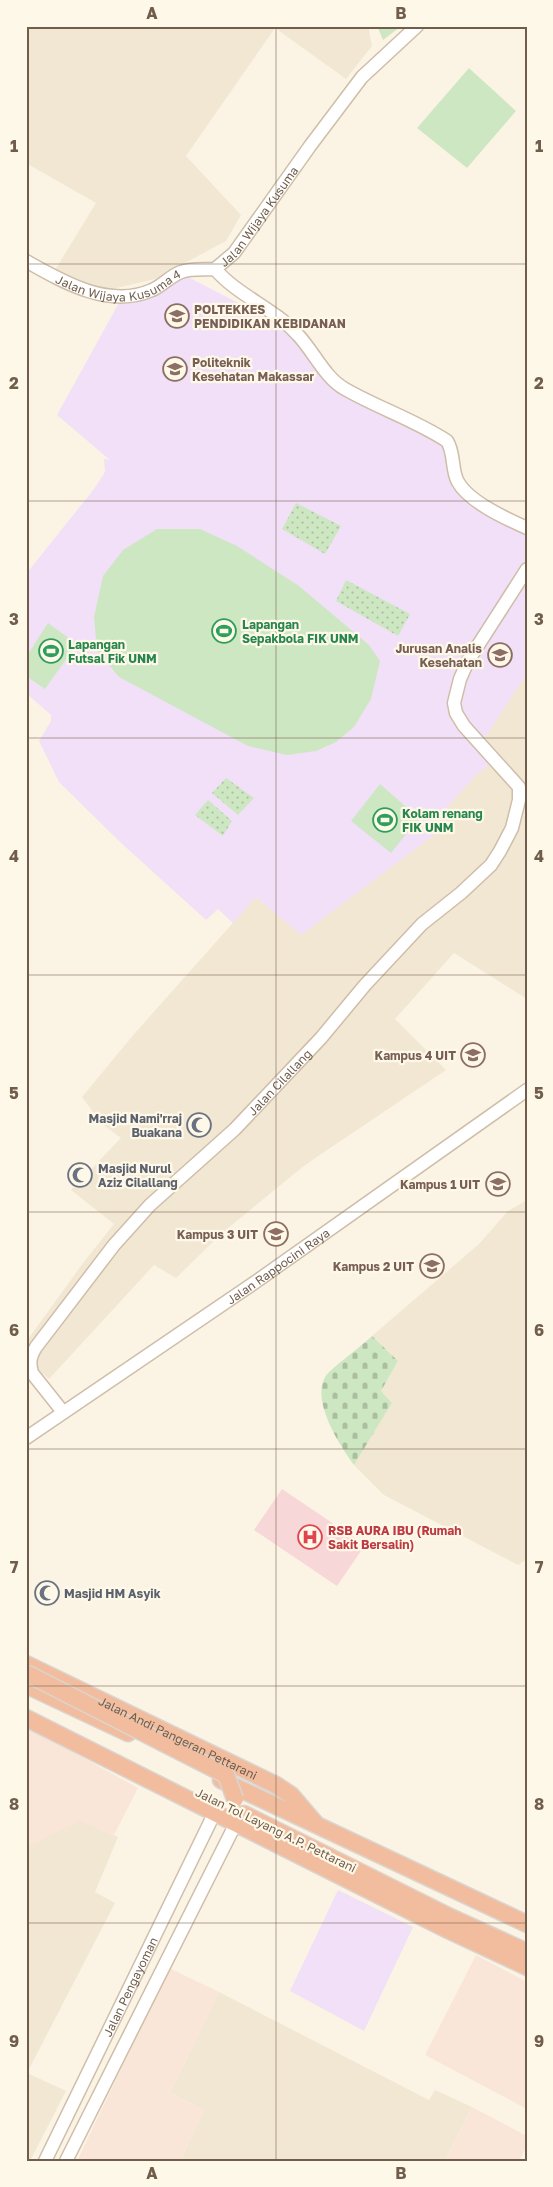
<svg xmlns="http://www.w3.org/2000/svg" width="553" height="2187" font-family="'Golos Text',sans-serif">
<defs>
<pattern id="grass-dots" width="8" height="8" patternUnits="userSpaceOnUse" patternTransform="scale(1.25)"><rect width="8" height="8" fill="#cee7c3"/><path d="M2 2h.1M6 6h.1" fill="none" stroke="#acbea0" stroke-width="1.8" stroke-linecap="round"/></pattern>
<pattern id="cemetery-stones" width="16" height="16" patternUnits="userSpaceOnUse" patternTransform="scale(1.25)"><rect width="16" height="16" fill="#cee7c3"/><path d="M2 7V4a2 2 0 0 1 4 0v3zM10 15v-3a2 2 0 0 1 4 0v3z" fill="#acbea0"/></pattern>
</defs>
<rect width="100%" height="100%" fill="#fbf4e4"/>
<!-- residential -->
<path fill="#f2e7d2" d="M26 26H368L372 46 346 79 275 28 186 156 241 215 226 241 155 279 104 291 55 270 96 203 26 163Z
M527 673V999L454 953 395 1019 446 1070 305 1165 222 1233 176 1278 154 1265 49 1379 26 1359V1342L83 1263 114 1224 71 1190 121 1138 101 1123 82 1097 135 1033 256 897 301 935 434 835 440 815 476 774 491 764 517 774 485 738Z
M527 1200V1559L518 1565 384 1495 354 1465 392 1403 381 1391 398 1361 372 1336 479 1244 508 1211Z
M80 1820 118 1837 95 1892 115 1903 27 2073 66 2091 30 2161H26V1847Z
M219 1992 429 2100 435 2090 472 2107 445 2161H180L204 2110 170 2093Z"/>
<!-- commercial -->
<path fill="#fae6d8" d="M26 1726 138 1788 114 1835 80 1821 26 1847Z
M476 1955 527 1982V2109L425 2055Z
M169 1968 219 1992 170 2093 204 2110 180 2161H77Z
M472 2107 527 2136V2146L519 2161H445Z"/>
<!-- education -->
<path fill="#f1e0f7" d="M184 275 291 330 329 377 447 441 457 483 527 531V567L452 698 491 764 476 775 440 815 434 835 301 935 256 897 233 923 218 909 206 920 119 841 59 782 39 741 51 721V715L26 693V574L94 489 105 472 104 459 110 460 57 415 120 301Z
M527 573V673L485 738 462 718 458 707 461 683Z
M338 1890 413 1927 364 2031 290 1991Z"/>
<!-- medical -->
<path fill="#f8d7d8" d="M282 1489 365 1545 337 1586 254 1530Z"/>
<!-- grass -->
<path fill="url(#grass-dots)" d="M296 503 341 526 325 554 282 529Z
M346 580 410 614 398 636 336 601Z
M226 778 254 798 238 815 212 793Z
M208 800 232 821 223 836 195 815Z"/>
<!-- cemetery -->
<path fill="url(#cemetery-stones)" d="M372 1336 398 1361 381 1391 392 1403 354 1465C340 1446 311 1401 325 1377 329 1370 364 1344 372 1336Z"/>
<!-- park -->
<path fill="#cee7c3" d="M377 26H400V27L383 40Z
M469 68 516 111 467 168 417 128Z
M157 529H200L237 546 299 586 369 645 380 661 371 699 354 727 336 742 316 751 287 755 248 746 119 677 97 651 94 617 103 576 123 550Z
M48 623 77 644 45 689 26 676V657Z
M380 784 419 818 391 853 351 821Z"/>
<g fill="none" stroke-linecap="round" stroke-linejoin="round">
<!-- secondary casing -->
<g stroke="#cebea9" stroke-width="15">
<g id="secondary">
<path id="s1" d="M26 261C63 282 109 309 152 290 162 286 170 276 181 272 192 268 204 270 215 269"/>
<path d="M215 269C238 296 274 308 298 335 314 352 325 378 345 389 378 408 415 420 447 441 455 453 451 470 458 482 469 502 507 519 527 528"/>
<path id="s2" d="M215 269 234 253 310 146 362 77 417 26"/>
<path id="s3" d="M63 1412 32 1373C29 1362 30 1357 36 1347L114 1245 150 1205 235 1129 321 1038 365 985 422 924 461 893 491 865 500 851 512 828 519 800V787L464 726 456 713 454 703 460 679 468 661 527 569"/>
<path id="s4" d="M26 1438 254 1283 527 1090"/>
<path id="s5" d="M45 2161 215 1812"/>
<path d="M66 2161 236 1823"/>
</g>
</g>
<!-- highway casing -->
<g stroke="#dad5d0" stroke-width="19">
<g id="highway">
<path id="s6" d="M26 1664 276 1785 291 1795 315 1823"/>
<path d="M26 1685 128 1733"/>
<path d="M26 1718 448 1930 527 1967"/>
<path d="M221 1780 527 1924"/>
<path d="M244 1814 450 1917 527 1952"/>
</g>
</g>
<!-- secondary -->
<use href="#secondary" stroke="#fff" stroke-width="12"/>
<!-- highway -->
<use href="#highway" stroke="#f1bd9e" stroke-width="16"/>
<!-- highway-bridge casing -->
<g stroke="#dad5d0" stroke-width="19" stroke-linecap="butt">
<path id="highway-bridge" d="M26 1673 226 1775 235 1799"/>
</g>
<!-- highway-bridge -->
<use href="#highway-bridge" stroke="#f1bd9e" stroke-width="16"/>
</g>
<!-- grid -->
<path fill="none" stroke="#715d4b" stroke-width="1" stroke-opacity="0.55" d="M276 26V2161M26 264H527M26 501H527M26 738H527M26 975H527M26 1212H527M26 1449H527M26 1686H527M26 1923H527"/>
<!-- icons -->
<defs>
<g id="university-ring" transform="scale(1.25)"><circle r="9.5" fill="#fef8e9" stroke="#8d6e63" stroke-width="1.5"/><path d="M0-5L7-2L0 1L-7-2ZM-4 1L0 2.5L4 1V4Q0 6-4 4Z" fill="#8d6e63"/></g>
<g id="stadium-ring" transform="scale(1.25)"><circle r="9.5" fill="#fef8e9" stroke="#2e9e5b" stroke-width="1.5"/><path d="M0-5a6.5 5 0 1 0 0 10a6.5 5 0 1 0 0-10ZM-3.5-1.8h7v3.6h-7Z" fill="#2e9e5b"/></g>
<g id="mosque-ring" transform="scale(1.25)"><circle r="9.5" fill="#fef8e9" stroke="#6b7280" stroke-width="1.5"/><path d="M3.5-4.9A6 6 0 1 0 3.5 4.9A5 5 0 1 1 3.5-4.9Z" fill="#6b7280"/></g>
<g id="hospital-ring" transform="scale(1.25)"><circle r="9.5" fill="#fef8e9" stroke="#e0444e" stroke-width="1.5"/><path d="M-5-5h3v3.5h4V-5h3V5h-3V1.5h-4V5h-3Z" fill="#e0444e"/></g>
</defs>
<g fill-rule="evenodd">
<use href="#university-ring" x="177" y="316"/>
<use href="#university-ring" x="175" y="369"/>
<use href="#stadium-ring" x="224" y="631"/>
<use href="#stadium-ring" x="51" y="651"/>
<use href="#university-ring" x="500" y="655"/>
<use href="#stadium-ring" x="385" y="820"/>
<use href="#university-ring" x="473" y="1055"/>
<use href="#mosque-ring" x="199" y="1125"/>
<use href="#mosque-ring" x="80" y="1175"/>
<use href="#university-ring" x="498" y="1184"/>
<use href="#university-ring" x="276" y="1234"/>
<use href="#university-ring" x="432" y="1266"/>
<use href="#hospital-ring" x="310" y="1537"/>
<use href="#mosque-ring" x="47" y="1593"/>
</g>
<g text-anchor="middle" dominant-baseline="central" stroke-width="4.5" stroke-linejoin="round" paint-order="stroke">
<!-- street labels -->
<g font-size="12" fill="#715d4b" stroke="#fef8e9">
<text stroke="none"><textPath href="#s2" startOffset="69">Jalan Wijaya Kusuma</textPath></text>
<text stroke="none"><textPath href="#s1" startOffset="101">Jalan Wijaya Kusuma 4</textPath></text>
<text stroke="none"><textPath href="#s3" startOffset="438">Jalan Cilallang</textPath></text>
<text stroke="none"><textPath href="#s4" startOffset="305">Jalan Rappocini Raya</textPath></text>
<text stroke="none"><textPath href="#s6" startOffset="169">Jalan Andi Pangeran Pettarani</textPath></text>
<text transform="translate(276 1830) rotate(26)">Jalan Tol Layang A.P. Pettarani</text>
<text stroke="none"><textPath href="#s5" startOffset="194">Jalan Pengayoman</textPath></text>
</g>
<!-- education labels -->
<g font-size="12" font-weight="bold" fill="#785e54" stroke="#fef8e9" text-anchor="end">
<text x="194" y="309" text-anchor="start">POLTEKKES<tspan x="194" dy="14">PENDIDIKAN KEBIDANAN</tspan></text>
<text x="192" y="362" text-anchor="start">Politeknik<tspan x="192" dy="14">Kesehatan Makassar</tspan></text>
<text x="482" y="648">Jurusan Analis<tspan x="482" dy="14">Kesehatan</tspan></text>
<text x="456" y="1055">Kampus 4 UIT</text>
<text x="480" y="1184">Kampus 1 UIT</text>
<text x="258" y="1234">Kampus 3 UIT</text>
<text x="414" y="1266">Kampus 2 UIT</text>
</g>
<!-- leisure labels -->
<g font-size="12" font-weight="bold" fill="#27864d" stroke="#fef8e9" text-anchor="start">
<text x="242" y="624">Lapangan<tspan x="242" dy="14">Sepakbola FIK UNM</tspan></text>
<text x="68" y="644">Lapangan<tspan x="68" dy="14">Futsal Fik UNM</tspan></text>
<text x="402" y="813">Kolam renang<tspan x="402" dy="14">FIK UNM</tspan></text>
</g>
<!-- worship labels -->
<g font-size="12" font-weight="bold" fill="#5b616d" stroke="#fef8e9" text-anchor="start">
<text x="182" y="1118" text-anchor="end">Masjid Nami'rraj<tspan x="182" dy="14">Buakana</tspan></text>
<text x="98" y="1168">Masjid Nurul<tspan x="98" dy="14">Aziz Cilallang</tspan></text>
<text x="64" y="1593">Masjid HM Asyik</text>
</g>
<!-- health labels -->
<g font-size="12" font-weight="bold" fill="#be3a42" stroke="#fef8e9" text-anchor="start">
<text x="328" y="1530">RSB AURA IBU (Rumah<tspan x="328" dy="14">Sakit Bersalin)</tspan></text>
</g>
</g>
<!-- border -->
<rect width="553" height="2187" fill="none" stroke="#fef8e9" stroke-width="55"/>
<rect x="28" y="28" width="498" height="2132" fill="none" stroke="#715d4b" stroke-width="2"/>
<g font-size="16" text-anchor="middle" font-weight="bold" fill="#715d4b">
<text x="152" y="19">A</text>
<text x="401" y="19">B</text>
<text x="14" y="152">1</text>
<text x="539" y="152">1</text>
<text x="14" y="389">2</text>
<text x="539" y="389">2</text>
<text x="14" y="625">3</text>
<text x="539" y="625">3</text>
<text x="14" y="862">4</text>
<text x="539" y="862">4</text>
<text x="14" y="1099">5</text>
<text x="539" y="1099">5</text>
<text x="14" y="1336">6</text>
<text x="539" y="1336">6</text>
<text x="14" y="1573">7</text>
<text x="539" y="1573">7</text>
<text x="14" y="1810">8</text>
<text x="539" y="1810">8</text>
<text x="14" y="2047">9</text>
<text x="539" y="2047">9</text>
<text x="152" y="2179">A</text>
<text x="401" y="2179">B</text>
</g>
</svg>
